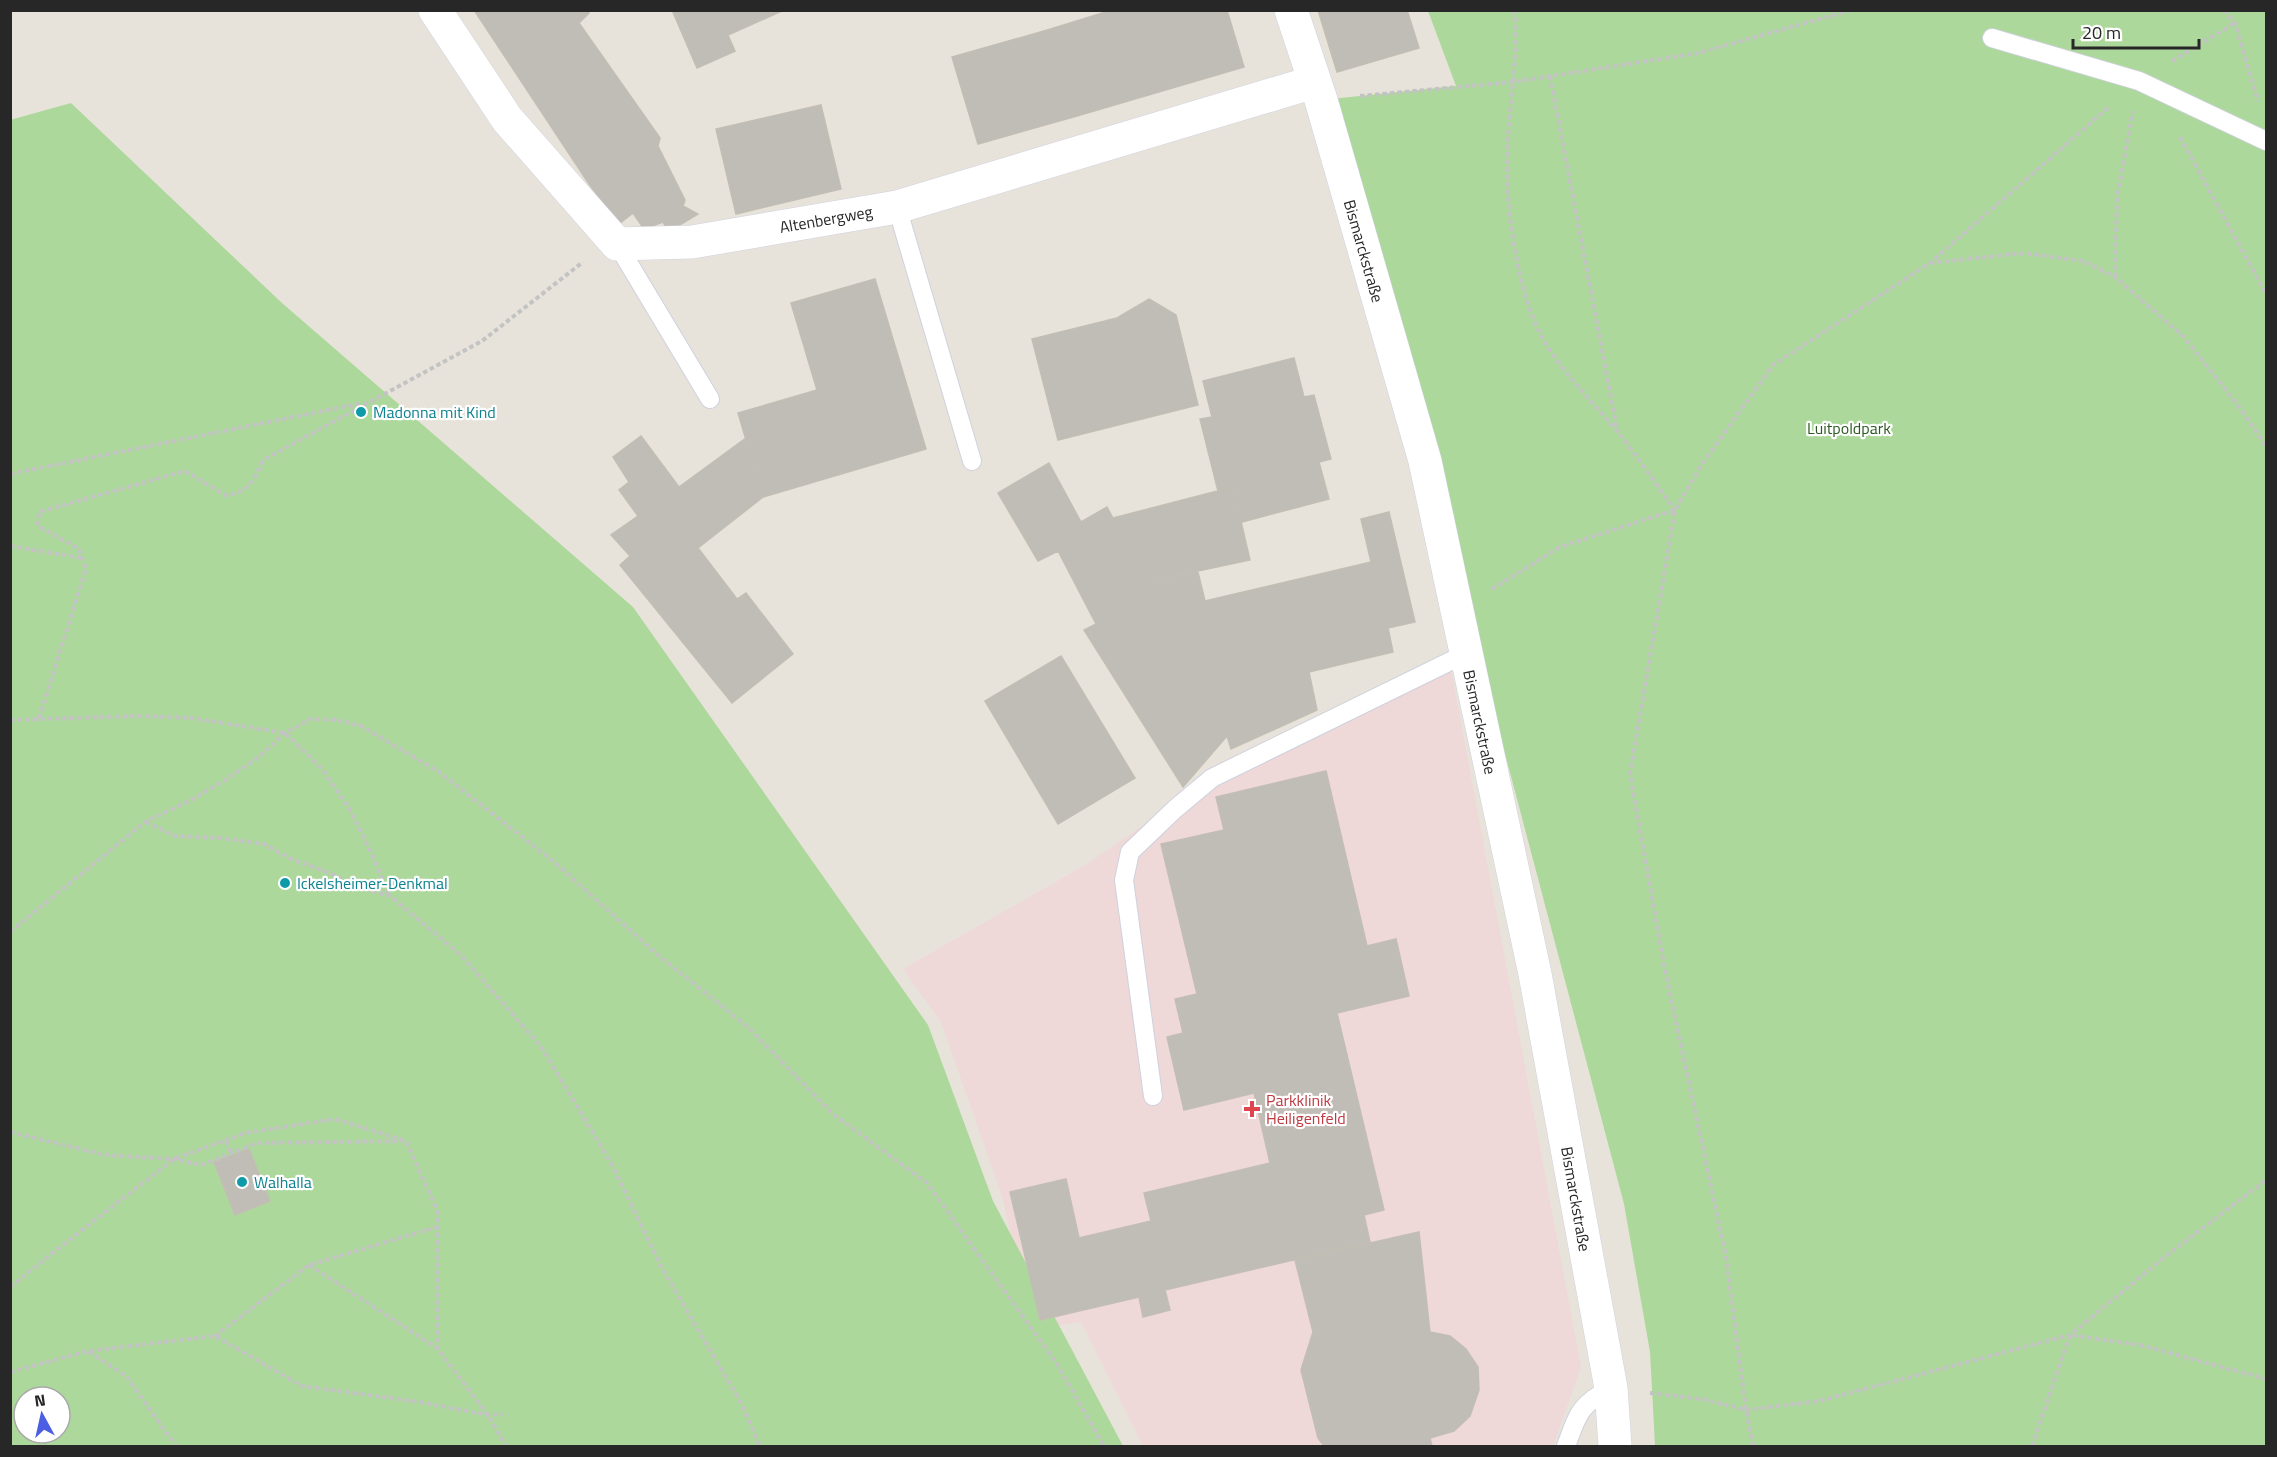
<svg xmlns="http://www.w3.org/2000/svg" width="2277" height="1457" font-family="'Titillium Web',sans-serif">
<rect width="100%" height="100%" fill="#e8e3da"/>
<!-- medical -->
<path fill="#eed8d8" d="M1448 653 1581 1367 1553 1446H1143L1081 1322 1032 1330 1002 1196 941 1022 903 969 1084 866 1212 778Z"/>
<!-- green -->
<path fill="#add89c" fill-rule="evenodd" d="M1428 11H2266V1446H1655L1650 1352 1624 1204 1466 606 1321 100 1456 86Z
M71 103 282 303 633 607 928 1025 993 1201 1123 1446H11L10 120ZM24 1397H60V1433H24Z"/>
<!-- building -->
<path fill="#c0bcb6" stroke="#c2beb4" stroke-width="1.5" d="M474 10H588L589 13 579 23 660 138 658 146 685 200 683 206 698 214 678 226 666 227 663 222 644 229 633 213 619 224 589 184Z
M672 10H784L728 35 735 51 697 68Z
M1112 10H1227L1244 67 1070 118 1044 31Z
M1318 10H1407L1419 48 1337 72Z
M1044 31 1070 118 978 144 952 57Z
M821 105 841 189 736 214 716 129Z
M875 279 926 449 763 497 738 413 817 390 791 303Z
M1149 299 1176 315 1198 405 1058 440 1032 339 1117 318Z
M1294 358 1304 397 1314 395 1331 459 1319 462 1329 499 1242 522 1233 487 1218 491 1200 419 1212 417 1203 381Z
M641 436 679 487 746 438 763 497 698 548 737 599 746 593 793 654 732 703 620 565 630 556 611 535 638 516 619 490 629 482 613 457Z
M1049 463 1081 522 1107 507 1147 582 1198 572 1205 601 1371 562 1361 519 1389 512 1415 622 1388 628 1393 652 1309 672 1317 710 1231 749 1227 736 1183 787 1084 630 1096 624 1058 551 1038 561 998 493Z
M1233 487 1250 560 1147 582 1113 518Z
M1061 656 1135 778 1058 824 985 701Z
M1326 771 1367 946 1396 939 1409 996 1337 1013 1384 1210 1364 1215 1370 1242 1165 1290 1170 1310 1143 1317 1139 1297 1040 1320 1010 1192 1066 1179 1079 1238 1151 1221 1144 1193 1270 1163 1254 1093 1184 1110 1167 1037 1183 1033 1175 999 1197 994 1161 844 1224 830 1216 797Z
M249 1149 270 1201 235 1215 214 1162Z
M1419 1232 1430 1332 1450 1336 1466 1349 1478 1367 1479 1390 1470 1416 1454 1431 1430 1438 1432 1446H1324L1318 1438 1301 1370 1313 1332 1295 1260Z"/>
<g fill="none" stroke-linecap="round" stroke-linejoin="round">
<!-- lane casing -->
<g stroke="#cfd1de" stroke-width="20">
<path id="lane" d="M1992 38 2139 81 2266 141
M897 207 972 461
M617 244 710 399
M1153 1096 1124 880 1130 852 1175 809 1212 778 1465 654
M1566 1446C1578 1414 1579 1405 1611 1388"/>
</g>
<!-- street casing -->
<g stroke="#cfd1de" stroke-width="34">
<path id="street" d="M435 10 507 119 617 244 692 242 897 207 1314 82
M1291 10 1321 100 1425 461 1535 974 1611 1388 1615 1446"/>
</g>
<!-- path -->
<path stroke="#c3c3c3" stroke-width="4" stroke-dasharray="4.5 3" stroke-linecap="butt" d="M1514 10C1520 66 1505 122 1507 178 1509 223 1518 284 1536 325 1554 365 1588 396 1616 430 1637 455 1655 484 1675 510
M2224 10 2235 23 2258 101
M2172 61 2235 23
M1550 76 1617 429
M1360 96 1513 82 1698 53 1852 10
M2180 137 2266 294
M1930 263 2024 253 2083 261 2115 277 2184 337 2240 408 2266 446
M2115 277 2117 197 2133 111
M10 474 363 403
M10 546 82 558
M1492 589 1560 547 1675 510
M39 718 86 569 79 549 38 526 39 512 185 471 227 496C251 489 253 482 263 460L482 341 583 262
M10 720 140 716 191 718 285 733 322 769 349 808 372 854 389 895
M146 822 175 836 220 838 264 844 291 859 330 873 361 888 390 896 461 955 542 1048 612 1165 662 1268 741 1403 760 1446
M10 932 145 822 189 801 227 779 260 756 285 733 311 719 337 720 361 726 439 772 553 861 658 955 748 1027 833 1114 927 1183 1057 1364 1104 1446
M10 1132 105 1155 174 1159 202 1165 256 1143 402 1141
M226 1141 232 1155
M309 1265 437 1348 488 1415 506 1446
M10 1287 55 1251 174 1159 245 1133 335 1119 406 1141 437 1210V1348
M215 1336 309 1265 437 1227
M89 1352 126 1376 176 1446
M10 1372 88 1351 215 1336 302 1386 420 1402 488 1415 504 1414
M1650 1393 1702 1399 1746 1410 1819 1401 2070 1335 2162 1259 2266 1180
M1753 1446 1746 1410 1726 1257 1665 970 1630 774 1675 510 1702 464 1773 365 1930 263 2110 106
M2032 1446 2070 1335 2140 1345 2266 1379"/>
<!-- lane -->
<use href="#lane" stroke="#fff" stroke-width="18"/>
<!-- street -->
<use href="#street" stroke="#fff" stroke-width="33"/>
</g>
<!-- markers -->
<g fill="#0f9aa8" stroke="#fff" stroke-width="2">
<circle cx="361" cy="412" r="6"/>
<circle cx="285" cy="883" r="6"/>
<circle cx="242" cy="1182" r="6"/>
</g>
<path fill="#e0444e" stroke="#fff" stroke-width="2" d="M1249 1100h6v6h6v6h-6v6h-6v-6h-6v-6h6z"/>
<g text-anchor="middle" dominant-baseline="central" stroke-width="4.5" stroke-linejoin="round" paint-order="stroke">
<!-- street labels -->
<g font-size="16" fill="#272727" stroke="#fff">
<text transform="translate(826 219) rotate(-10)">Altenbergweg</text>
<text transform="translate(1364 251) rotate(74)">Bismarckstraße</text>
<text transform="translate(1480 722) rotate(78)">Bismarckstraße</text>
<text transform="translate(1576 1199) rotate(80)">Bismarckstraße</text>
</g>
<!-- culture labels -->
<g font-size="16" fill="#0d838f" stroke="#fff" text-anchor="start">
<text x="373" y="412">Madonna mit Kind</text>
<text x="297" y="883">Ickelsheimer-Denkmal</text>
<text x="254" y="1182">Walhalla</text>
</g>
<!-- park labels -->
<g font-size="16" fill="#2a5921" stroke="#fff">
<text x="1849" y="428">Luitpoldpark</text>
</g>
<!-- health labels -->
<g font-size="16" fill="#be3a42" stroke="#fff" text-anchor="start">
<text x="1266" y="1100">Parkklinik<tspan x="1266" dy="18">Heiligenfeld</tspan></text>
</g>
</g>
<!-- border -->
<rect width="2277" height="1457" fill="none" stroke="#272727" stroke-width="24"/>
<!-- north arrow -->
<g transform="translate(42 1415) rotate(352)"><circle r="28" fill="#ffffff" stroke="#a9a9a9" stroke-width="1.5"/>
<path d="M0-4.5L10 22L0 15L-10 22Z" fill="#4c5fe3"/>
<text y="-9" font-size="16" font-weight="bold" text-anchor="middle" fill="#272727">N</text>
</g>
<!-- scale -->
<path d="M2073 39v9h126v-9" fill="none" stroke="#272727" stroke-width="3"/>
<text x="2082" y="39" font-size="18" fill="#272727" stroke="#ffffff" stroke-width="4.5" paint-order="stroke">20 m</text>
</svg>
